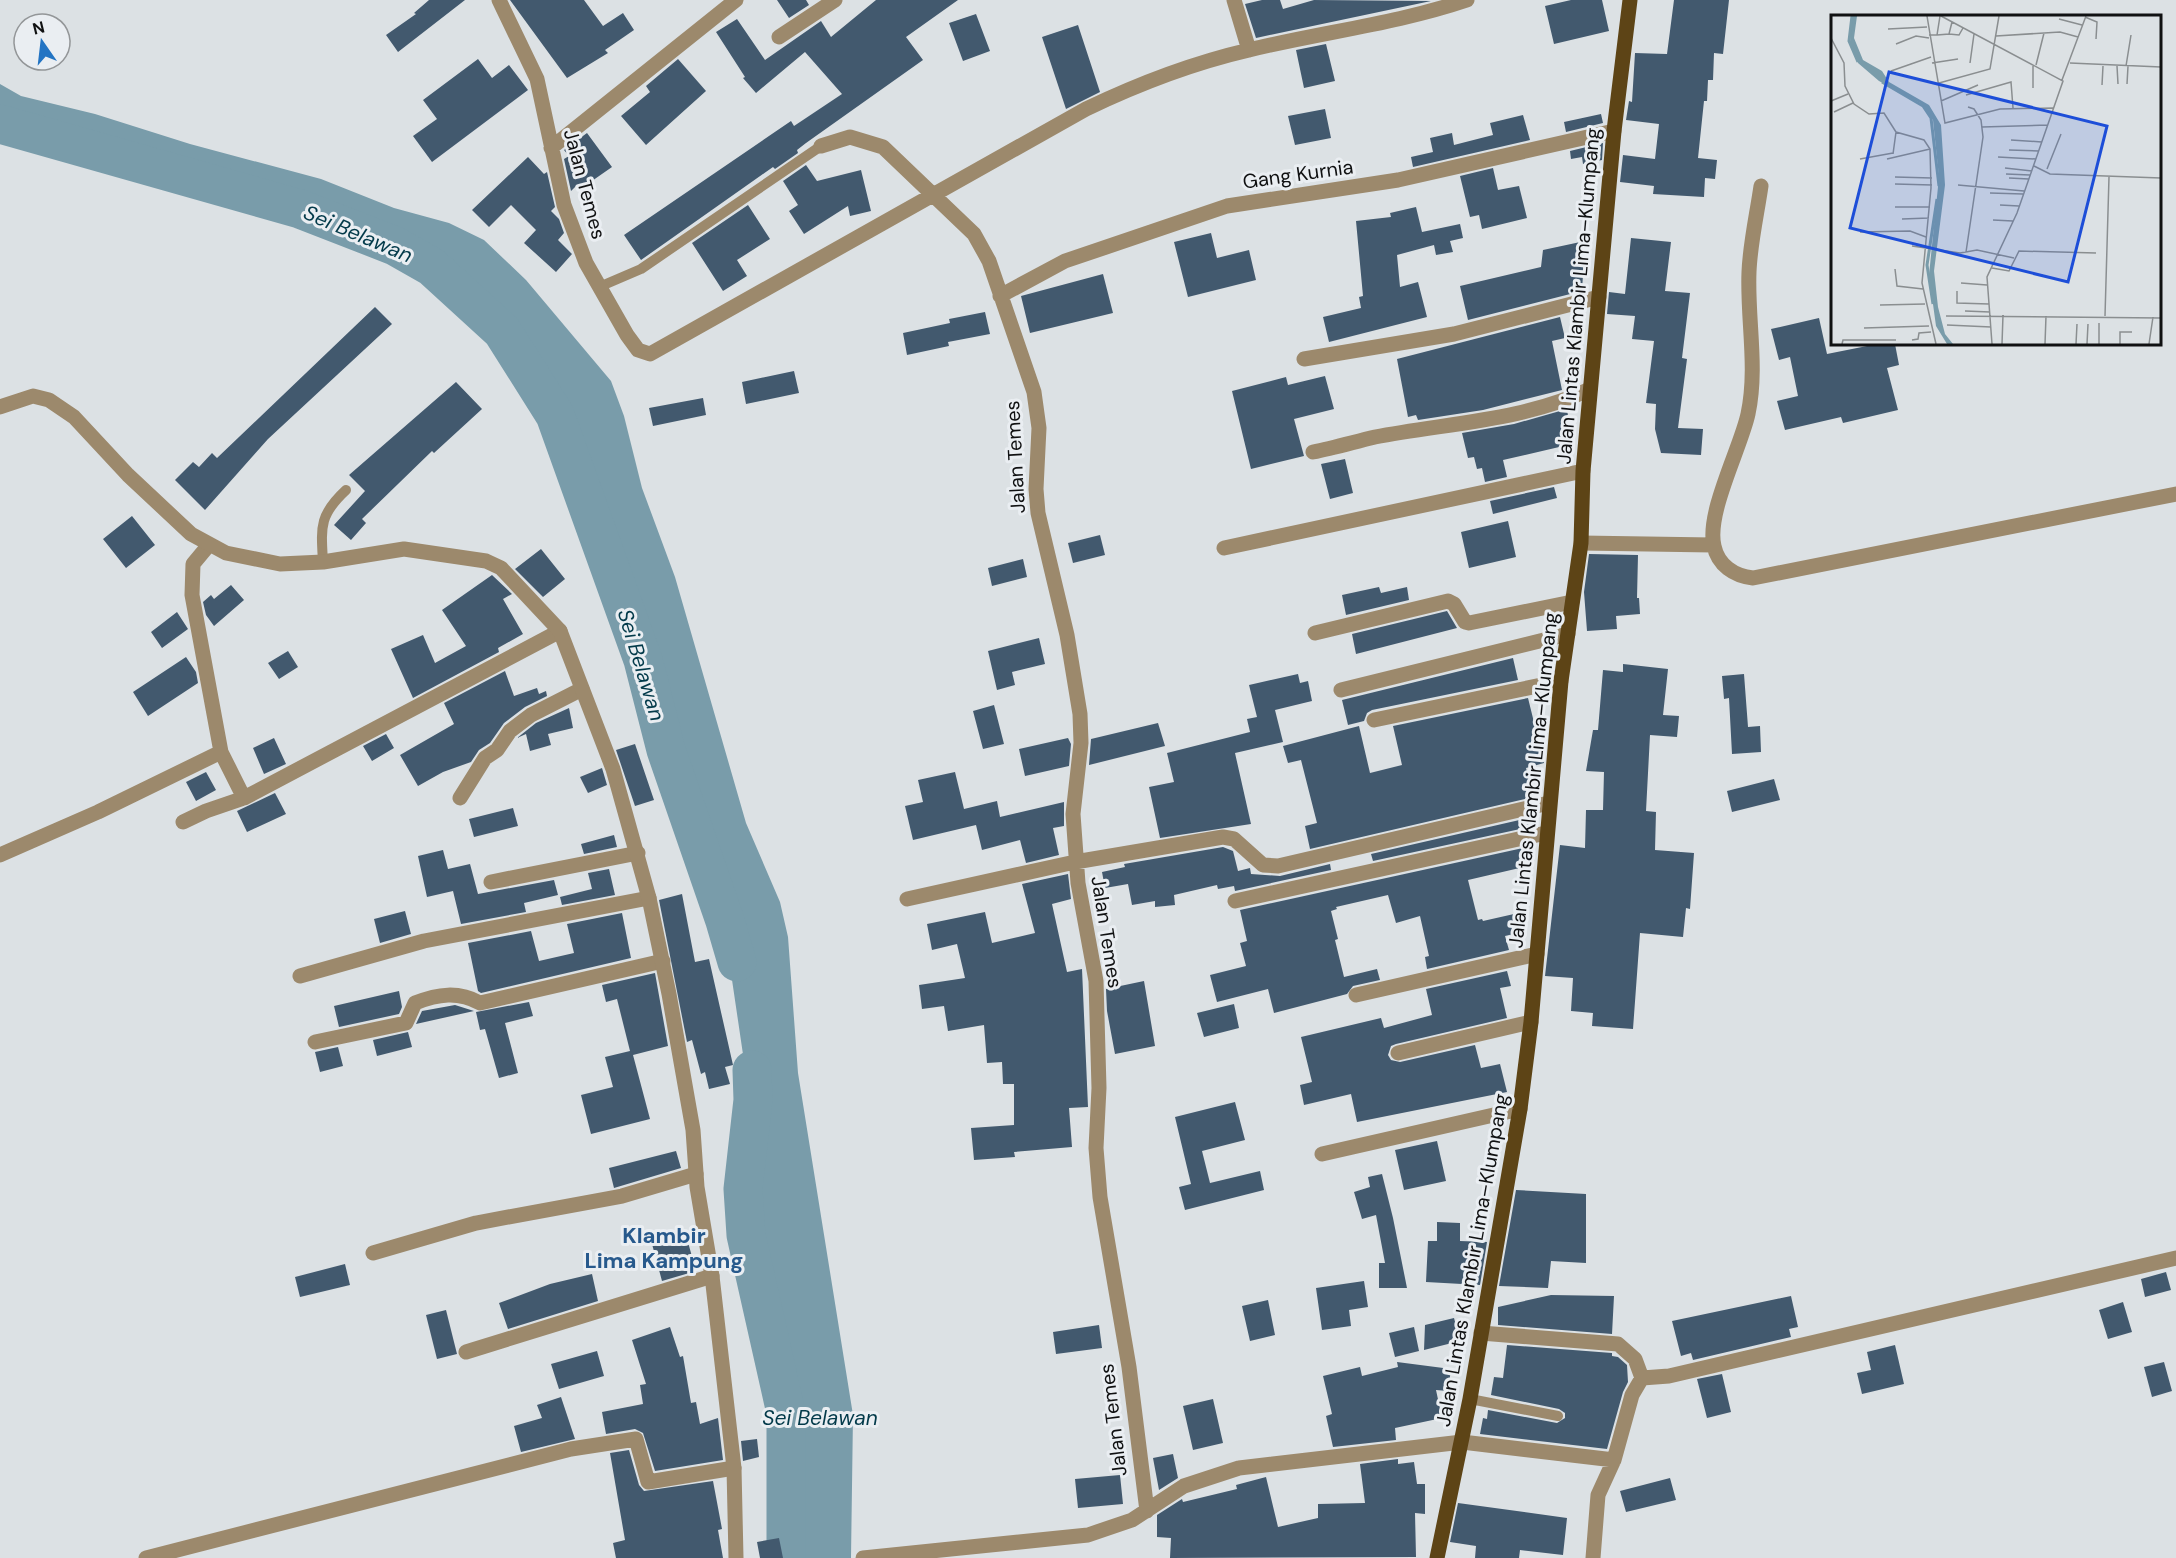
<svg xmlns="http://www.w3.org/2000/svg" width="2176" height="1558" font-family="'DM Sans',sans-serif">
<rect width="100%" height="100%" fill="#dce1e4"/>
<!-- water -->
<path fill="#799caa" d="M0 84 21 96 95 114 190 144 321 179 394 208 449 223 484 240 526 280 611 381 624 416 642 488 675 577 746 823 780 902 788 937 798 1073 853 1415 851 1558H801L797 1489 755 1182 745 1068 716 871 680 735 598 528 574 453 550 401 521 351 471 292 428 253 411 243 362 222 196 170 139 156 73 149 20 128 0 125Z"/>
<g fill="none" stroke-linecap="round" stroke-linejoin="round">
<!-- river -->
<path stroke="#799caa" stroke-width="39" d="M0 124 300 209 395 246 432 267 502 331 555 415 643 660 666 750 725 921 737 962
M752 1070 753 1100 743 1189 746 1235 786 1413V1558"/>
</g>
<!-- building -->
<path fill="#42596e" d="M429 0H465L398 52 386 35 416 14 414 13Z
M510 0H584L603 26 623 13 634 30 605 50 608 53 567 78Z
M777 0H806L809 5 789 18Z
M876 0H958L906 37 923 60 806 143 797 150 798 153 775 169 773 167 641 260 624 235 791 121 794 126 842 94 805 52 756 93 743 78 745 77 716 32 737 19 765 60 821 21 831 37Z
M1262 0H1280L1283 9 1314 0 1431 1 1256 38 1245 4Z
M1571 0H1602L1609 31 1554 44 1545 6Z
M1674 0H1729L1723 54 1714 53 1713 80H1708L1707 101H1704L1698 158 1717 160 1715 179 1705 178 1704 197 1653 194 1654 186 1620 182 1623 155 1655 159 1659 124 1626 120 1629 101 1632 102 1635 53 1667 54Z
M976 14 990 51 963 61 949 23Z
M1078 25 1100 92 1066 109 1042 37Z
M1326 44 1335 81 1304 88 1296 50Z
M478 59 492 78 509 65 528 90 432 162 413 136 437 119 423 100Z
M678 59 706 91 646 145 621 116 650 92 646 86Z
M1325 109 1331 138 1295 145 1288 116Z
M1601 114 1603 123 1566 132 1564 122Z
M1523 115 1530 140 1413 167 1411 157 1433 152 1430 138 1452 133 1454 145 1493 135 1490 123Z
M587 133 612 167 579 190 576 186 571 191 564 159 569 156 564 150Z
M1603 143 1602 160 1583 164 1582 157 1571 159 1570 151Z
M528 157 544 174 547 172 555 207 551 211 559 219 564 233 558 240 572 254 556 272 524 243 536 230 511 205 489 227 472 210Z
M806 165 817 181 861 170 871 211 850 216 848 206 804 234 789 211 798 205 783 181Z
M1493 168 1498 190 1519 186 1527 218 1482 229 1479 215 1470 217 1460 176Z
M748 205 770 239 737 260 747 276 723 291 692 243Z
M1416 207 1422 232 1460 224 1463 238 1450 241 1453 252 1436 255 1434 245 1397 255 1400 287 1418 282 1427 317 1329 342 1323 317 1361 308 1359 297 1363 296 1356 221 1391 217 1390 213Z
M1211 233 1217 258 1249 250 1256 280 1188 297 1174 242Z
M1631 238 1671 242 1665 291 1690 293 1682 358 1687 359 1678 428 1703 429 1701 455 1661 453 1655 429 1656 404 1646 403 1654 341 1632 339 1635 316 1607 314 1609 292 1625 294Z
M1585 241 1582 291 1468 320 1460 286 1541 267 1543 250Z
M1103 274 1113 313 1030 333 1021 296Z
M375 307 392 324 268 439 205 510 175 480 193 462 199 467 212 453 217 458Z
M985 312 990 334 948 342 949 346 907 355 903 333 950 323 949 319Z
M1560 317 1565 338 1552 341 1562 390 1483 410 1418 420 1416 415 1408 417 1397 359Z
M1819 318 1827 354 1877 344H1895L1899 365 1887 368 1898 410 1843 423 1841 417 1785 430 1777 401 1798 396 1790 357 1779 360 1771 329Z
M794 371 799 393 746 404 742 382Z
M1325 376 1334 409 1294 419 1304 456 1251 469 1232 391 1286 377 1288 385Z
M456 382 482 409 434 453 432 451 362 519 366 523 351 540 334 525 365 491 349 475Z
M703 398 706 415 653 426 649 408Z
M1567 409 1572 444 1503 460 1507 477 1485 482 1482 468 1477 469 1474 457 1468 458 1462 433 1514 424Z
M1345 459 1353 493 1330 499 1321 464Z
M1554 487 1557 498 1493 514 1490 501Z
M132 516 155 545 126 568 103 539Z
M1508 521 1516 557 1469 568 1461 532Z
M1100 535 1105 555 1073 563 1068 543Z
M541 549 565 579 543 597 515 569Z
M1589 554 1638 555 1637 598H1639L1640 614 1616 616 1617 629 1587 631 1584 592Z
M1023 559 1027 577 992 586 988 568Z
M492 575 512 594 503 599 523 634 498 648 499 652 413 698 391 649 423 635 435 663 466 646 442 610Z
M231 585 244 600 214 626 206 615 203 602 211 595 214 599Z
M1379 587 1381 593 1407 587 1409 600 1346 615 1342 595Z
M1447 611 1457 628 1356 654 1352 634Z
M177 612 188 629 162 648 151 632Z
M1039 638 1045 664 1012 672 1015 685 997 690 988 651Z
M288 651 298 667 279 679 268 663Z
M186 657 196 672 198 683 148 716 133 692Z
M1513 658 1518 680 1372 710 1367 713 1364 721 1348 725 1342 700Z
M1623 664 1668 669 1663 715 1679 716 1677 737 1650 735 1646 811 1656 812 1655 850 1694 853 1690 909 1686 908 1683 937 1640 933 1633 1029 1592 1026 1593 1013 1571 1011 1573 978 1545 976 1560 845 1585 848 1586 810H1603L1604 772 1586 771 1593 730H1598L1603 670 1623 672Z
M505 671 514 696 537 688 539 694 546 691 547 696 525 707 504 723 490 743 479 750 471 762 443 772 418 786 400 755 454 724 444 703Z
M1298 674 1300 683 1308 681 1312 701 1275 710 1283 742 1235 753 1251 824 1160 838 1149 787 1174 782 1167 753 1250 732 1247 719 1257 717 1249 685Z
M1744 674 1748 727 1760 726 1761 752 1732 754 1729 698 1724 699 1722 676Z
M1528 698 1544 763 1526 768 1533 797 1310 849 1305 826 1317 823 1301 760 1288 763 1283 746 1359 726 1370 773 1402 765 1393 726Z
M994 705 1004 744 983 749 973 711Z
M569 708 573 728 548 734 551 745 530 751 526 734 517 738 536 723Z
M1158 723 1165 746 1089 765 1091 739Z
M386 734 394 748 372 761 363 746Z
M274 738 286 764 264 774 253 748Z
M1068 738 1071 744 1069 766 1025 776 1019 749Z
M635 744 654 800 635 806 616 750Z
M602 768 607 785 588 793 580 777Z
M206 772 216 790 196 801 186 782Z
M955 772 964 809 997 801 1000 817 1064 802V826L1053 828 1059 855 1026 863 1020 840 982 850 976 825 913 840 905 806 923 802 918 780Z
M1774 779 1780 800 1732 812 1727 791Z
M275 793 286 814 247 832 237 811Z
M513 808 518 826 474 837 469 819Z
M1532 817 1534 826 1373 861 1371 854Z
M614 835 617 847 584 854 581 844Z
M1223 847 1233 851 1238 871 1250 868 1251 874 1280 876 1330 864 1331 870 1235 891 1234 886 1218 889 1217 885 1174 895 1175 905 1155 907V901L1132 905 1128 884 1105 888 1102 872 1125 867 1124 864Z
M1523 848 1528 866 1468 880 1478 920 1482 919 1483 921 1514 914 1518 933 1505 936 1509 950 1427 969 1425 957 1429 956 1420 916 1396 923 1388 895 1336 907 1337 909 1331 911 1338 939 1335 940 1344 977 1377 969 1380 980 1353 986 1347 994 1274 1013 1268 989 1217 1002 1210 975 1246 966 1240 943 1247 941 1240 910Z
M443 850 448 869 470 864 478 894 554 880 558 895 524 903 526 912 461 924 453 891 427 897 418 856Z
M609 869 615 895 562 905 560 897 592 889 588 873Z
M1068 874 1071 899 1052 904 1067 972 1082 969 1088 1107 1069 1108 1072 1147 1014 1152 1015 1157 974 1160 971 1128 1014 1125V1084H1003L1002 1062 987 1063 984 1025 948 1031 944 1006 922 1009 919 985 965 978 957 944 932 950 927 924 985 912 992 943 1035 933 1022 884Z
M682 894 695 962 709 959 733 1065 725 1067 730 1084 709 1089 705 1072 701 1074 692 1040 687 1042 659 900Z
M405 911 411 934 380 943 374 919Z
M622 913 631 958 481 993 478 991 468 943 531 931 539 961 574 953 567 924Z
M1507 971 1511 986 1500 988 1507 1018 1396 1044 1391 1046 1388 1055 1391 1060 1400 1062 1475 1045 1481 1068 1500 1064 1507 1092 1357 1122 1351 1094 1304 1105 1300 1085 1312 1082 1301 1037 1381 1018 1384 1028 1432 1015 1426 989Z
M655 973 668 1046 633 1055 650 1119 591 1134 581 1095 613 1087 605 1057 630 1051 617 999 606 1002 602 985Z
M1144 981 1155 1046 1115 1054 1107 1011 1106 989Z
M399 991 402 1007 399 1014 339 1027 334 1006Z
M529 1002 533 1016 505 1023 518 1073 499 1078 485 1029 480 1030 476 1012Z
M1234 1004 1239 1028 1204 1037 1197 1013Z
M455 1005 474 1011 416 1024 422 1011Z
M408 1032 412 1047 377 1056 373 1040Z
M338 1047 343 1066 320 1072 315 1052Z
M1235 1102 1245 1140 1202 1151 1210 1183 1260 1171 1264 1190 1185 1210 1179 1187 1191 1184 1175 1117Z
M1437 1141 1446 1181 1404 1190 1395 1150Z
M676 1151 681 1168 614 1188 609 1168Z
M1382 1174 1393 1218 1407 1288H1379V1263H1385L1376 1215 1362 1219 1354 1192 1370 1187 1368 1177Z
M1516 1190 1586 1194V1263L1551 1261 1548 1288 1499 1286Z
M1437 1222 1460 1223V1241L1487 1242 1480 1285 1426 1282 1428 1241H1437Z
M686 1235 696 1271 662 1281 652 1244Z
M345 1264 350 1285 300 1297 295 1277Z
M2166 1272 2171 1290 2145 1297 2141 1279Z
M592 1274 598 1301 508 1329 499 1303 550 1284Z
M1364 1281 1368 1307 1349 1310 1351 1326 1322 1330 1316 1288Z
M1551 1295 1614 1296 1612 1334 1498 1325V1307Z
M1791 1296 1798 1327 1789 1329 1791 1337 1693 1360 1691 1353 1681 1356 1672 1321Z
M1268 1300 1275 1335 1250 1341 1242 1306Z
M2123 1302 2132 1332 2108 1339 2099 1310Z
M446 1310 457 1354 437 1359 426 1315Z
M1454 1318 1460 1341 1424 1350 1425 1325Z
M1099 1325 1102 1348 1056 1354 1053 1332Z
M670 1327 680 1357 683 1356 691 1403 696 1402 700 1424 718 1418 723 1460 655 1471 643 1433 635 1429 606 1434 602 1412 643 1404 640 1385 646 1384 632 1340Z
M1414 1327 1419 1351 1395 1357 1389 1333Z
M1507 1345 1612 1353V1356L1618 1357 1627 1365 1628 1382 1623 1392 1607 1449 1480 1434 1483 1418 1487 1419 1488 1410 1557 1423 1565 1418V1413L1559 1409 1491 1395 1494 1377 1503 1378Z
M1895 1345 1904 1384 1862 1394 1857 1373 1871 1370 1867 1352Z
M597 1351 604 1376 559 1389 551 1364Z
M1397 1362 1451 1369 1448 1391 1436 1390 1442 1418 1395 1428 1396 1440 1333 1447 1326 1416 1332 1414 1323 1376 1360 1367 1362 1376 1398 1367Z
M2164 1362 2172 1391 2152 1397 2144 1367Z
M1722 1374 1731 1412 1707 1418 1697 1379Z
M561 1397 575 1439 521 1452 514 1426 542 1418 537 1405Z
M1213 1399 1223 1443 1193 1450 1183 1406Z
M757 1439 759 1457 743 1461 741 1441Z
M629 1450 639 1485 644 1491 713 1481 722 1529 718 1530 723 1558H616L613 1543 625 1540 610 1453Z
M1173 1454 1178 1478 1159 1490 1153 1458Z
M1398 1459V1464L1414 1462 1417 1484H1425V1514L1415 1513 1416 1557 1170 1558 1171 1538 1157 1537V1515L1182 1499 1183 1502 1237 1489 1236 1485 1266 1477 1278 1527 1318 1518V1504L1365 1503 1360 1464Z
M1120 1475 1123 1504 1078 1508 1075 1479Z
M1670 1478 1676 1500 1626 1512 1620 1491Z
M1458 1503 1567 1518 1563 1555 1520 1550 1519 1558H1475L1476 1546 1450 1542Z
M779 1538 783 1558H760L757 1542Z"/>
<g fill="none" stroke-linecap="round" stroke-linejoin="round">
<!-- service -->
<path stroke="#9c896c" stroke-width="10" d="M599 287 641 269 821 146
M323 562C321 527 319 515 346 490
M1470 1399 1558 1416"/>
<!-- minor -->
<path stroke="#9c896c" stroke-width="15" d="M499 0 537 79 564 205 586 263 627 335 638 350 650 354 1086 109C1138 84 1193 63 1249 50 1322 32 1396 24 1467 0
M1234 0 1249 50
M779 37 835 0
M821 146 850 137 883 147 974 234 989 261 1034 392 1039 428 1036 489 1038 513 1067 635 1080 714 1081 743 1073 814 1078 883 1096 981 1099 1088 1096 1148 1100 1197 1129 1367 1147 1511
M551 148 736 0
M1761 186C1757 214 1750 244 1749 272 1747 319 1758 367 1748 414 1741 447 1706 513 1714 546 1718 565 1734 576 1753 578L2176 494
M1000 296 1065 261 1227 206 1398 180 1614 131
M1304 359 1454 334 1599 297
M1313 452C1333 448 1354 442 1375 437 1446 423 1524 421 1590 389
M1581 543 1713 545
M208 546 193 564 192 595 221 752 244 798
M1224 548 1583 471
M1315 633 1448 601 1454 604 1465 622 1469 623 1572 602
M1341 690 1568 634
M1374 720 1561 681
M460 798 485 758 497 750 510 731 531 715 582 689
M183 822 206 811 244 798 560 631
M0 855 98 812 221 752
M491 882 638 853
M907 899 1075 862 1223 837 1234 839 1263 865 1278 866 1549 803
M1235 901 1546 833
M300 976 424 941 649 898
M1356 995 1537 954
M315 1042 406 1023 415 1003C438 994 458 991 480 1003L663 961
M1398 1053 1531 1022
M1322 1154 1520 1109
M373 1253 476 1223 622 1196 696 1174
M1481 1333 1618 1344 1635 1359 1642 1378
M466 1352 712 1276
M146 1558 571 1449 636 1439 648 1482 734 1468
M863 1558 1088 1535 1132 1520 1184 1486 1239 1468 1462 1442 1614 1460
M1593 1558 1598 1495 1614 1460 1632 1395 1642 1378 1669 1376 2176 1258"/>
<!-- tertiary -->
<path stroke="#9c896c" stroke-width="15" d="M0 407 33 396 49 400 74 417 128 475 191 534 226 553 280 564 323 562 404 549 486 561 501 568 560 631 613 769 649 898 669 994 693 1130 697 1187 712 1276 734 1468 736 1558"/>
<!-- primary -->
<path stroke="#5d4416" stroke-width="15" d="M1437 1558 1470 1399 1520 1109 1531 1022 1561 681 1581 543 1583 471 1614 131 1630 0"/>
</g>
<g text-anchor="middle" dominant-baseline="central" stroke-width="6" stroke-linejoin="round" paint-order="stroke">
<!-- street labels -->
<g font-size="20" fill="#101112" stroke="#eaeef2">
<text transform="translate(1298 174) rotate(-8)">Gang Kurnia</text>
<text transform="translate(585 184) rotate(75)">Jalan Temes</text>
<text transform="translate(1578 296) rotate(-85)">Jalan Lintas Klambir Lima–Klumpang</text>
<text transform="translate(1015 457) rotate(-93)">Jalan Temes</text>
<text transform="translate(1533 780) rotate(-84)">Jalan Lintas Klambir Lima–Klumpang</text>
<text transform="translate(1107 932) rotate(81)">Jalan Temes</text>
<text transform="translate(1472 1260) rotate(-80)">Jalan Lintas Klambir Lima–Klumpang</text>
<text transform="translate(1113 1420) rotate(-97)">Jalan Temes</text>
</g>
<!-- water labels -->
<g font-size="21" font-style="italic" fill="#033a4a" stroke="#eaeef2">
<text transform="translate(358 234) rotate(23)">Sei Belawan</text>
<text transform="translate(641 665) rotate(73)">Sei Belawan</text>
<text x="820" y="1418">Sei Belawan</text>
</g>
<!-- quarter labels -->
<g font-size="22" font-weight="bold" fill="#27598c" stroke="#eaeef2">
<text x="664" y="1235">Klambir<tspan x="664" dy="25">Lima Kampung</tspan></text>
</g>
</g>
<!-- overview -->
<g transform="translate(1831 15)">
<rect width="330" height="330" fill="#dce1e4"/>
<path d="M21 1H26L23 23 32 45 51 56 58 67 98 90 110 110 114 170 103 256 107 292 114 319 122 329H116L105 311 98 260 108 162 102 105 89 88 48 66 27 48 19 27Z" fill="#799caa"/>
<path fill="none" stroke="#799caa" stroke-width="3" d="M21 1 18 26 27 47M51 67 92 91 100 103 108 171M102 289 96 250 106 184"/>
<path fill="none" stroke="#8a8e90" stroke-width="1.5" d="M96 1 114 108 169 94 222 93M110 1 232 66 186 198 156 262 161 329M254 2 266 7 265 24M228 4 251 10M57 14 96 12M118 19 128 20 132 13M98 20H106L109 1M106 20 118 19 121 7M165 21 229 17 247 22M0 23 13 48 14 71 23 89 38 99 53 98 65 117 93 125 99 134 100 173 91 268 105 329M65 29 85 21 98 23M101 48 127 44M139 48 143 19M239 48 330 52M202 50V73M205 50 213 18M286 51 287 69M295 51 300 20M60 56 100 42M231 65 255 1M108 68 159 54 168 1M296 69 297 51M271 70 272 51M135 80 180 67 182 93M0 86 17 79M110 86 147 70M3 97 22 88M151 112 217 110M180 125 211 127M178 135 208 136M62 139 65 117M167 142 205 144M29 144 62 138M56 144 99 134M203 151 219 159 330 163M174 153 201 156M216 154 230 119M175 159 199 160M64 162 101 163M178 163 198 164M64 169 101 170M127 170 193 176M159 178 192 179M169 190 188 191M64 192H99M71 204 98 203M162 205 182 206M29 217 79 216 95 222M81 231 129 238 146 235 183 243M135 237 152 122 150 105 143 94 137 92M161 253 178 256 188 236 265 238M64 254 66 271 92 274M130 268 156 270M126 276V288L158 289M49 290 94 289M134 296 159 297M115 301 330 303M274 301 278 162M268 308V329M116 310 160 312M33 313 98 311M81 325 87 324 88 318 100 317M11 329 12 325H65M171 329 172 300M214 329 215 301M245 329 246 309M256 329 257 309M289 329V317H301M318 329 322 302"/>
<path fill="#1d4ed8" fill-opacity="0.15" stroke="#1d4ed8" stroke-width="3" d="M58 57 276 111 237 267 19 213Z"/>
<rect width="330" height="330" fill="none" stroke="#101112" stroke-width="3"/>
</g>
<!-- north arrow -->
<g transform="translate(42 42) rotate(346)"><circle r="28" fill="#eaeef2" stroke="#939698" stroke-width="1.5"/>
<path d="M0-4.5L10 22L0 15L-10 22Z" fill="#2374c3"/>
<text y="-9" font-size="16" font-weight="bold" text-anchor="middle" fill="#101112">N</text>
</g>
</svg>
